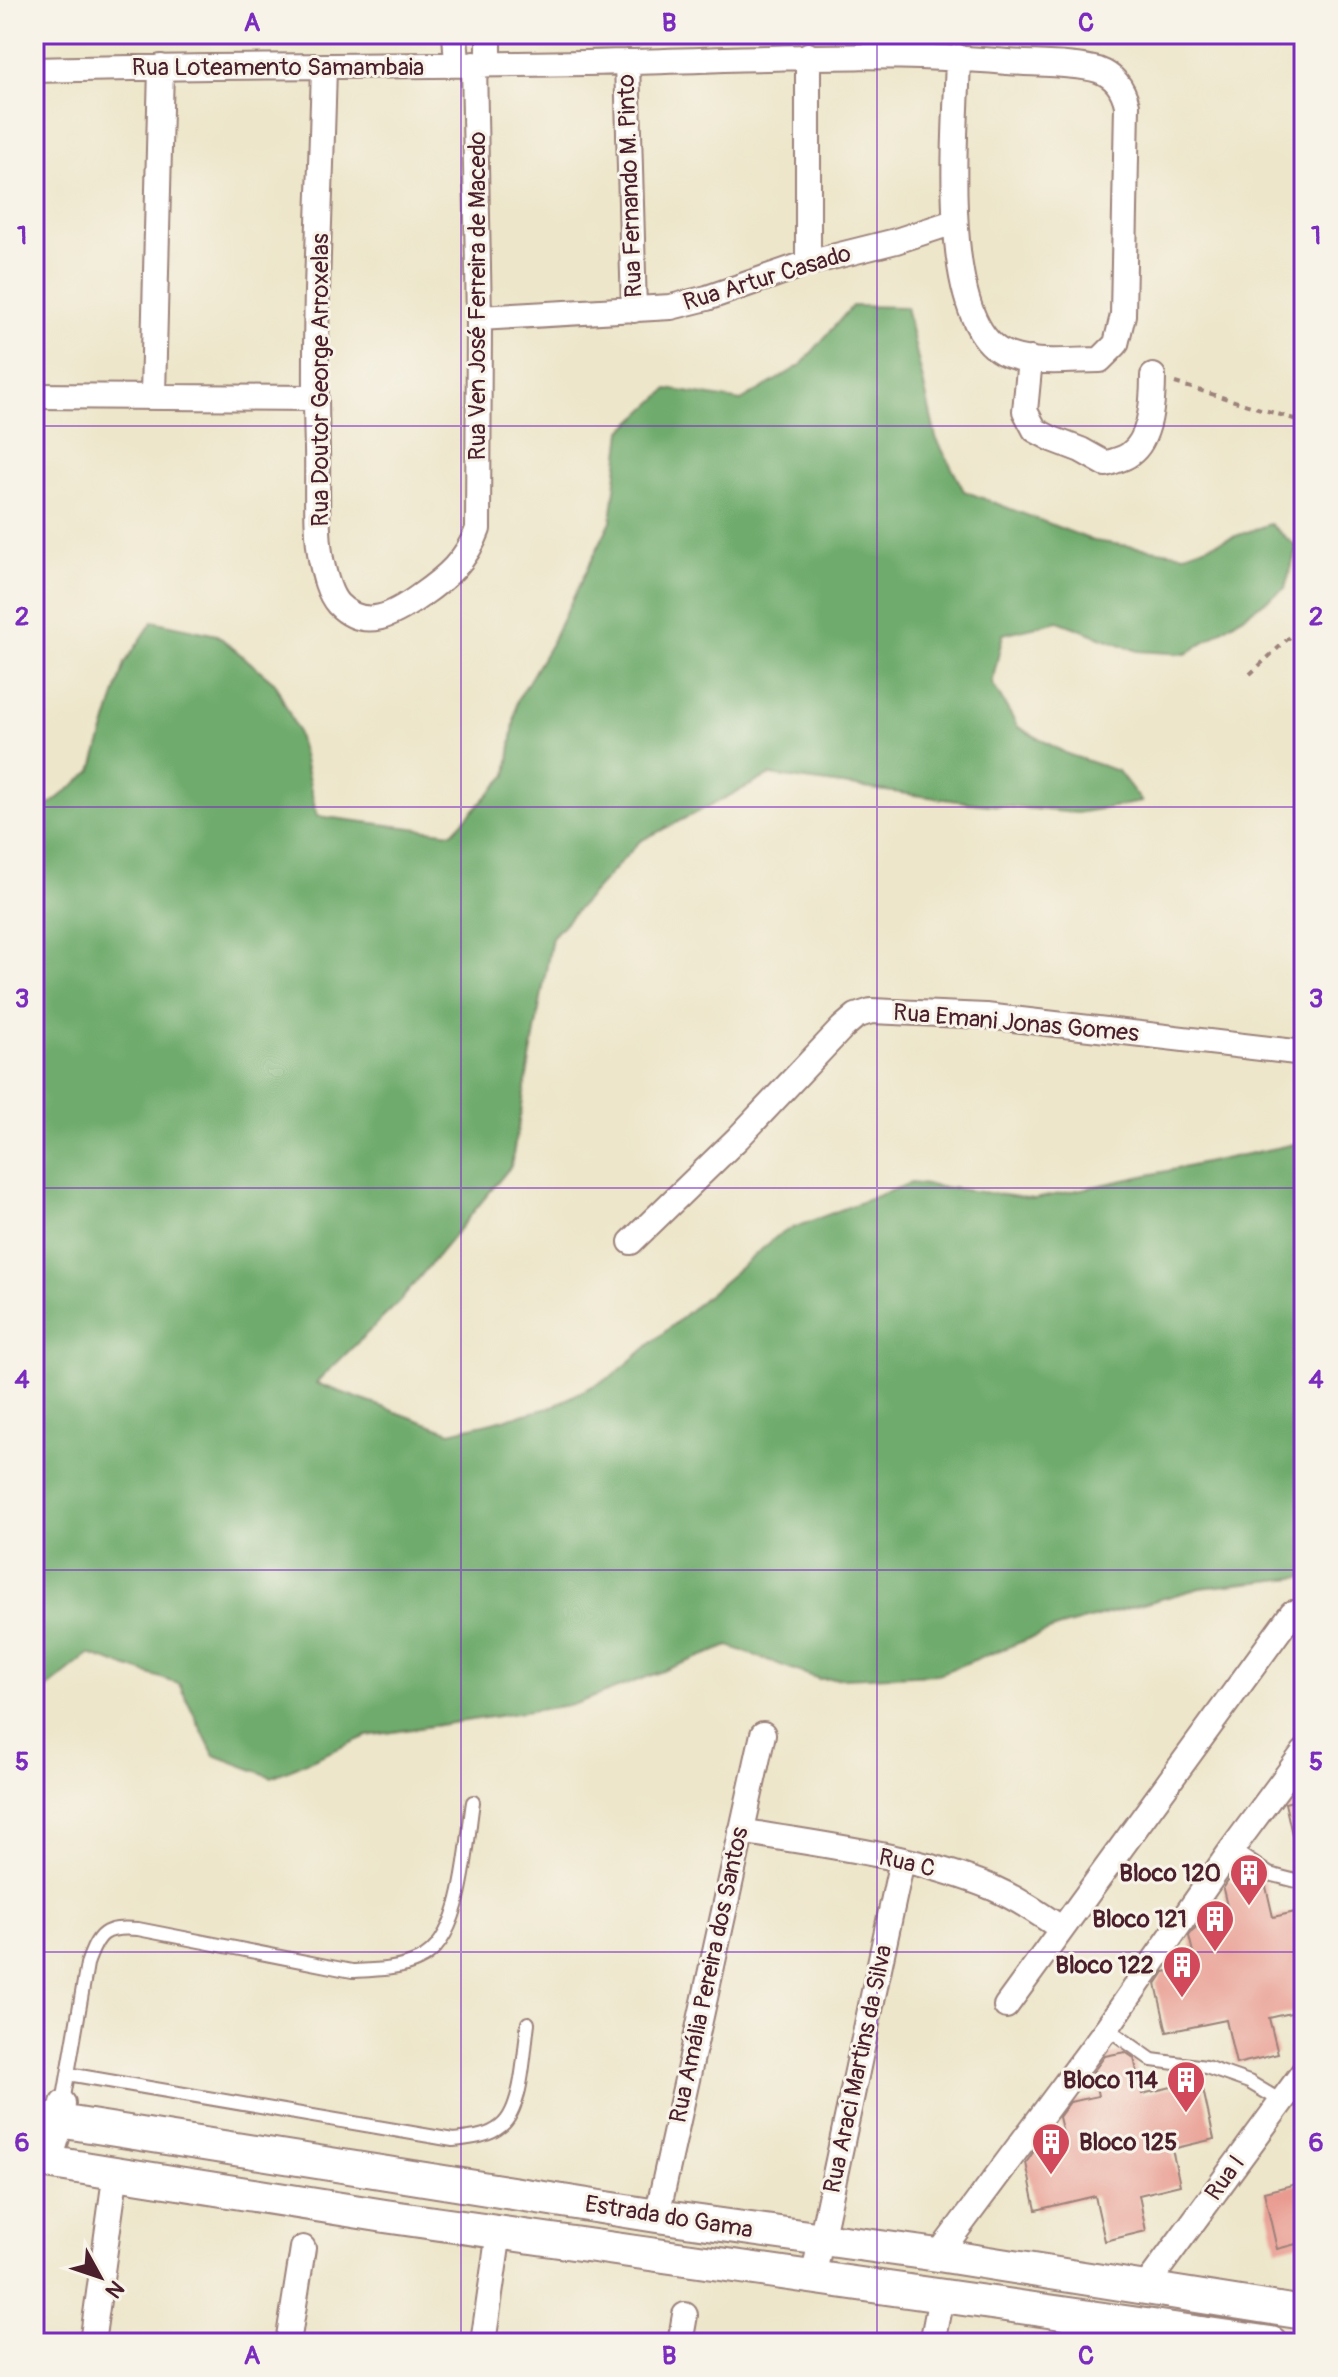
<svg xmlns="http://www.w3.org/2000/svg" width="1338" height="2377" font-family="Pangolin,sans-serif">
<rect width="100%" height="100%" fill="#f7f3e8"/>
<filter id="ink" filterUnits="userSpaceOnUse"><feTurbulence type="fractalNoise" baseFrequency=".0125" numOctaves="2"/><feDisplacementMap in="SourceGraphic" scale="16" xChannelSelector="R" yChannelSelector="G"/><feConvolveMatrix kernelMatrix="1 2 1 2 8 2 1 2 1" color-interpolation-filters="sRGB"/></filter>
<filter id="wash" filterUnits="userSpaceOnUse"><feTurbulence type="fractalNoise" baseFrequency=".006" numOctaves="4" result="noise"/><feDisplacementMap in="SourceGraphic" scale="32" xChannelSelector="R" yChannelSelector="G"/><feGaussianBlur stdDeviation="1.8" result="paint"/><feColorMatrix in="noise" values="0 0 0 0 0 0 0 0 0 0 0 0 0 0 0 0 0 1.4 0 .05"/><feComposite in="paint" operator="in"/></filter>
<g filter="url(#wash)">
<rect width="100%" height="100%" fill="#ede6ca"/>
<!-- forest -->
<path fill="#6eab6c" stroke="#5c654c" stroke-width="2" d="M852 306 906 307 936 438 964 491 1094 541 1185 554 1270 524 1297 547 1285 588 1186 654 1138 651 1058 621 1003 634 992 683 1018 727 1067 754 1118 771 1142 802 1077 813 980 804 770 775 640 841 552 937 511 1166 400 1301 316 1383 451 1432 549 1408 613 1376 782 1232 911 1183 1035 1199 1304 1142V1577L1200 1588 1057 1628 938 1674 819 1679 729 1646 575 1704 367 1736 272 1777 214 1755 179 1684 89 1654 34 1699V817L92 771 125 663 153 621 217 635 275 683 297 730 317 816 452 833 507 775 517 701 550 645 611 521 622 431 668 389 741 401 801 365Z"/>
<g id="blocks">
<!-- building -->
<path fill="#e99b91" d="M1304 1798V1856L1297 1857 1285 1803Z
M1254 1875 1265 1882 1273 1917 1304 1910V2010L1269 2018 1278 2054 1236 2064 1226 2020 1167 2032 1156 1984 1164 1972 1196 1965 1189 1936 1196 1927 1230 1919 1223 1889 1228 1881Z
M1125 2052 1134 2058 1142 2094 1201 2080 1214 2139 1172 2149 1180 2185 1139 2195 1146 2231 1105 2241 1095 2196 1036 2210 1026 2163 1036 2148 1065 2142 1059 2117 1070 2102 1098 2096 1093 2072 1105 2056Z
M1304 2182V2242L1277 2249 1264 2192Z"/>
</g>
</g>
<g filter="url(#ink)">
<use href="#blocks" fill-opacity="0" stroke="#9c827a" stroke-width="2"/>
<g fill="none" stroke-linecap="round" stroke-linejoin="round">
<!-- service casing -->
<g stroke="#9c827a" stroke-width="16">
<path id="service" d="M1232 1849 1269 1874 1304 1883
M1107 2028 1152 2060 1206 2067 1249 2082 1281 2101
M68 2074 453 2140C470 2138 488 2137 501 2126 523 2109 524 2050 528 2023
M63 2103 87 1964C98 1933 104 1926 138 1929L352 1971C374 1970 399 1970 419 1960 464 1940 466 1845 473 1802"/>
</g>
<!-- minor casing -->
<g stroke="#9c827a" stroke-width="28">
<path id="minor" d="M455 34 457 64
M489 34V63
M808 55V263
M627 62 634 310
M324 66C321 194 313 322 317 449 318 483 315 527 321 559 324 573 328 593 338 604 365 632 395 614 420 596 446 578 467 560 478 529L479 318 474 64
M34 70C232 65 429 67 627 62 754 59 880 51 1007 62 1033 64 1075 63 1098 70 1115 76 1123 88 1127 105L1123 315 1116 344 1100 360C1069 360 1030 366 1002 352 937 317 957 122 958 57
M479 318 671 307 707 298 808 263 896 241 954 222
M1030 359 1025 411 1035 430 1052 439 1081 450 1106 464C1113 461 1124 459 1130 454 1151 439 1153 400 1153 376
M153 395 161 67
M34 396 315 398
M631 1242 738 1138 842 1028 856 1016 871 1011 986 1016 1304 1053
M741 1831C825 1846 914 1855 993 1888 1018 1899 1040 1914 1062 1929
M1006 2006 1292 1613
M50 2161 62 2121 63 2103
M657 2216 763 1734
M938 2255 1107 2028 1232 1849 1304 1752
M813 2278 902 1860
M1146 2286 1304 2071
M92 2343 116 2171
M288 2343 303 2248
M483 2343 499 2232
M680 2343 685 2315
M932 2343 941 2297"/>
</g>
<!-- tertiary casing -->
<g stroke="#9c827a" stroke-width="36">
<path id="tertiary" d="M34 2117 657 2216 938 2255 1304 2313
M34 2160 385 2216 1271 2343"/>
</g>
<!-- path -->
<path stroke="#9c827a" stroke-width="4" stroke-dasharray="6 6" stroke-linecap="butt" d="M1175 383 1304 422
M1250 674 1304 624"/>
<!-- service -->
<use href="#service" stroke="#fff" stroke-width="12"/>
<!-- minor -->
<use href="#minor" stroke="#fff" stroke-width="24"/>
<!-- tertiary -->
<use href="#tertiary" stroke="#fff" stroke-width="32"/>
</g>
</g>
<!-- grid -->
<path fill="none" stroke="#7b2cbf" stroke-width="2" stroke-opacity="0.55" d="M461 34V2343M877 34V2343M34 426H1304M34 807H1304M34 1188H1304M34 1570H1304M34 1952H1304"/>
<!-- icons -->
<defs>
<g id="building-pin" transform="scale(2)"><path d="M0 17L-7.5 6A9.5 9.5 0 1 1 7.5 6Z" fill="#d1495b" stroke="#f7f3e8"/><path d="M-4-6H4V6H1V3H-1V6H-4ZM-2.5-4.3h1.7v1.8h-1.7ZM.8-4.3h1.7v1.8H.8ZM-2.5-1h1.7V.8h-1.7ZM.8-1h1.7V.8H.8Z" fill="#fff"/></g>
</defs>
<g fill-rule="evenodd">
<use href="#building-pin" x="1249" y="1873"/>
<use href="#building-pin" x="1215" y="1919"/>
<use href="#building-pin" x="1182" y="1965"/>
<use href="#building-pin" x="1186" y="2080"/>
<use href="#building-pin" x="1051" y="2142"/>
</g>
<g text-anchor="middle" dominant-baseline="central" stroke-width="6" stroke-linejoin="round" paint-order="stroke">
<!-- street labels -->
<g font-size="24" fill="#4a1f2b" stroke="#f7f3e8">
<text x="278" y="67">Rua Loteamento Samambaia</text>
<text transform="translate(630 186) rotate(-92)">Rua Fernando M. Pinto</text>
<text transform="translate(767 278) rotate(-17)">Rua Artur Casado</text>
<text transform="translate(477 296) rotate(-90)">Rua Ven José Ferreira de Macedo</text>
<text transform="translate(320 380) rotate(-90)">Rua Doutor George Arroxelas</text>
<text transform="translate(1016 1023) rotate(5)">Rua Emani Jonas Gomes</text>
<text transform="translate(907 1863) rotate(13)">Rua C</text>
<text transform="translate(709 1975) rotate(-78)">Rua Amália Pereira dos Santos</text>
<text transform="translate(858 2069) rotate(-78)">Rua Araci Martins da Silva</text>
<text transform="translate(1225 2178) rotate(-54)">Rua I</text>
<text transform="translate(669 2217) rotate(9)">Estrada do Gama</text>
</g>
<!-- poi labels -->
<g font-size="24" font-weight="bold" fill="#4a1f2b" stroke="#f7f3e8" text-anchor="end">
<text x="1221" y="1873">Bloco 120</text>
<text x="1187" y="1919">Bloco 121</text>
<text x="1154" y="1965">Bloco 122</text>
<text x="1158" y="2080">Bloco 114</text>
<text x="1079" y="2142" text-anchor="start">Bloco 125</text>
</g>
</g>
<!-- margin -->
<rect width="1338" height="2377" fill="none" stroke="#f7f3e8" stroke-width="88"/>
<!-- north arrow -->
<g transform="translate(100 2277) rotate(130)" stroke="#f7f3e8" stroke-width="6" paint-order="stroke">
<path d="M0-6L14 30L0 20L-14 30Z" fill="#4a1f2b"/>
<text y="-12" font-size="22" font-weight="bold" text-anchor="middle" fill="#4a1f2b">N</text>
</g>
<rect x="44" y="44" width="1250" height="2289" fill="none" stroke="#7b2cbf" stroke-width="3"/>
<g font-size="26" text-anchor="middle" font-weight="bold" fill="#7b2cbf">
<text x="252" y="31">A</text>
<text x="669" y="31">B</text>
<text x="1086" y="31">C</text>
<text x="22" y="244">1</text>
<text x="1316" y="244">1</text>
<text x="22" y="625">2</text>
<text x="1316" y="625">2</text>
<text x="22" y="1007">3</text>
<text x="1316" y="1007">3</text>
<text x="22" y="1388">4</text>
<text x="1316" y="1388">4</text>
<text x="22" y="1770">5</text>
<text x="1316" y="1770">5</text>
<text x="22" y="2151">6</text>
<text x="1316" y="2151">6</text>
<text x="252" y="2364">A</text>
<text x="669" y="2364">B</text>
<text x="1086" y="2364">C</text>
</g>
</svg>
